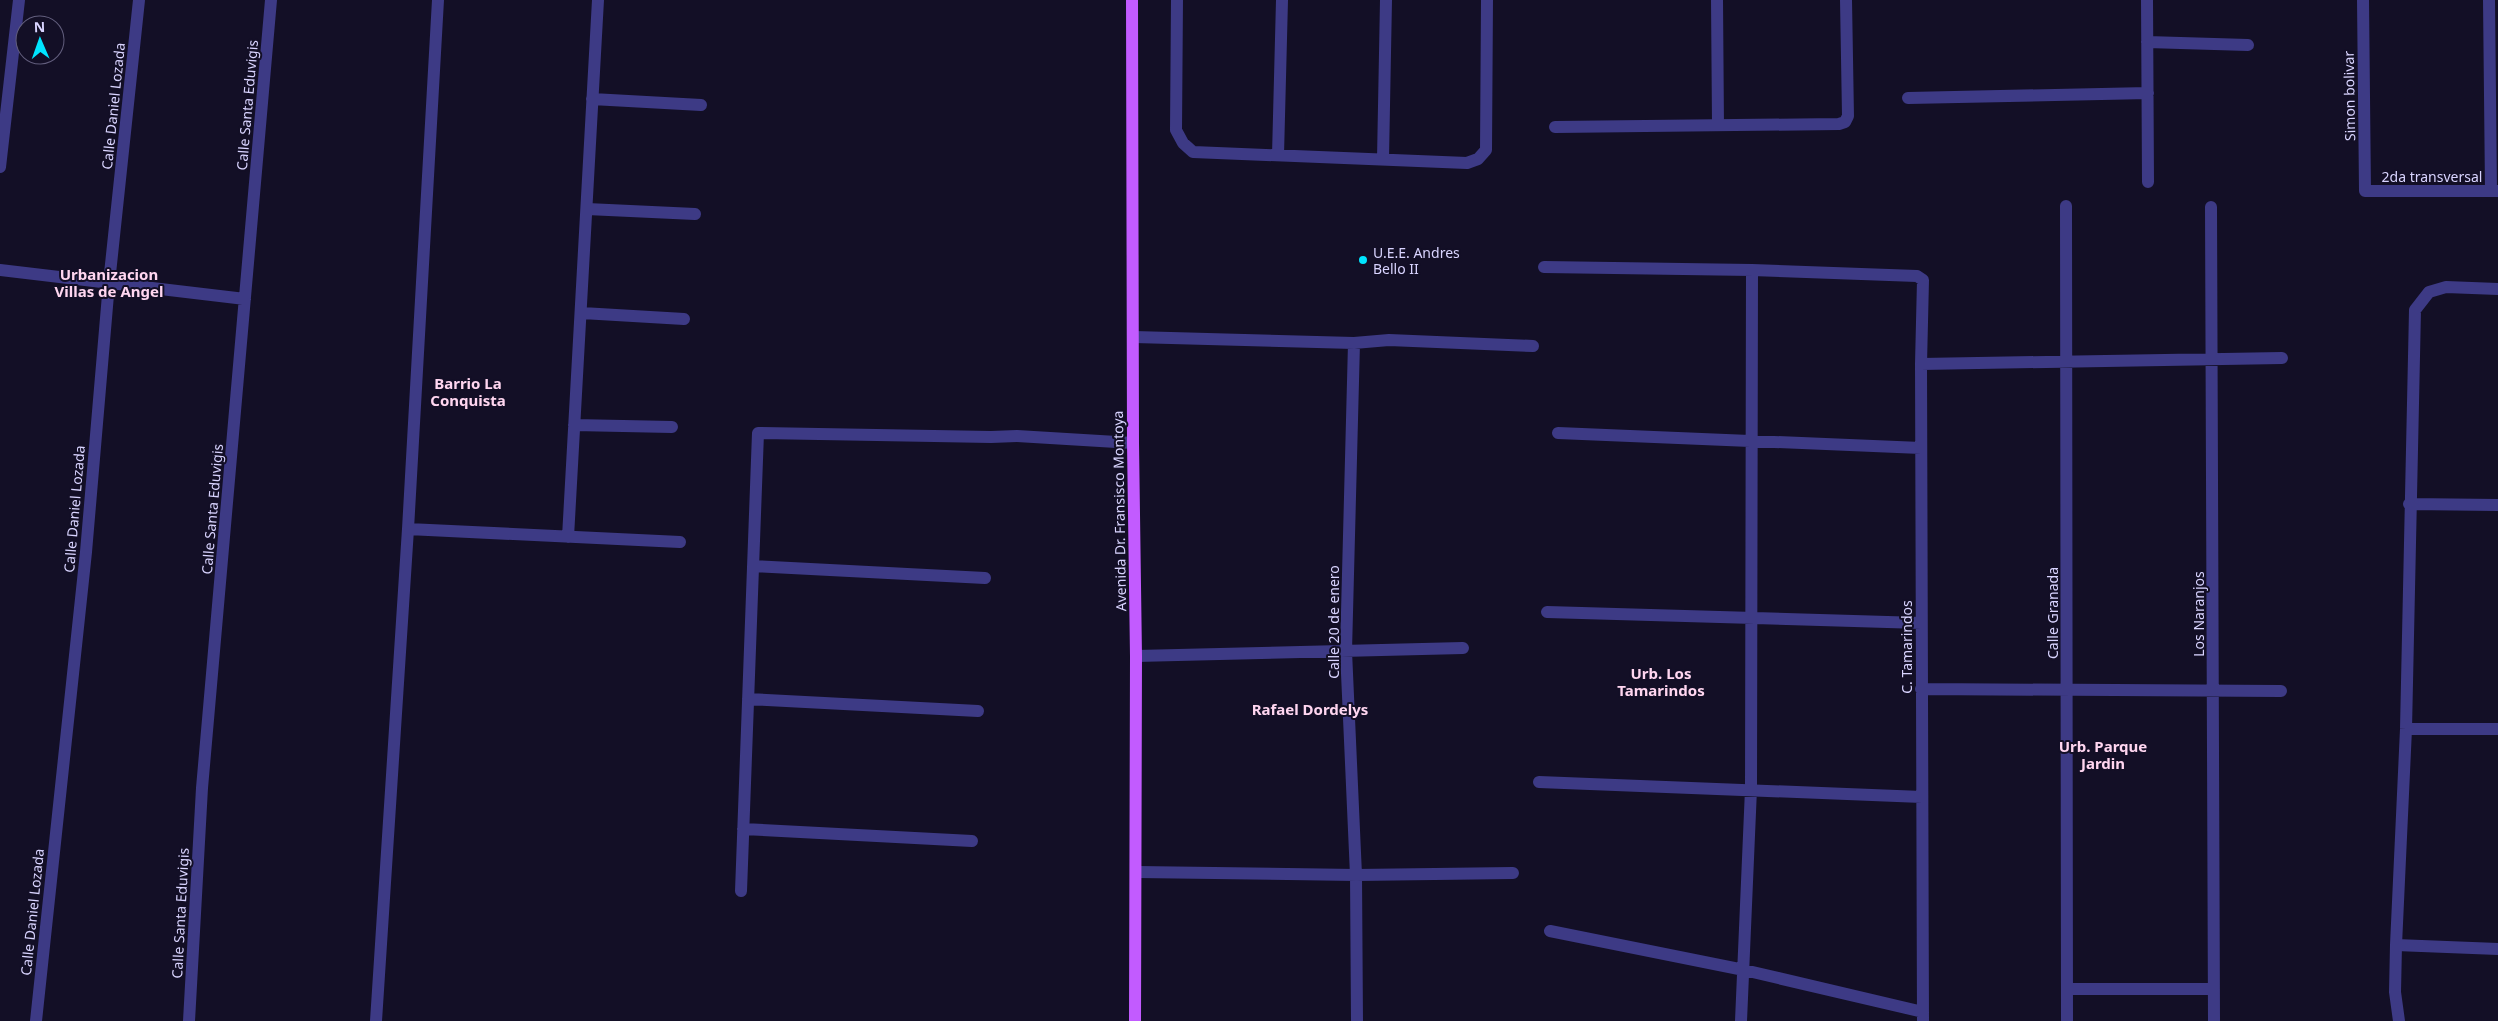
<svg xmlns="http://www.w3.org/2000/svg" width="2498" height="1021" font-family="'Noto Sans',sans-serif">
<rect width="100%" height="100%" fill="#130f26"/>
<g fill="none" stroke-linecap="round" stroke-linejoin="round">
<!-- minor -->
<path stroke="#3d3a85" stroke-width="12" d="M1177 0 1176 130 1183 143 1193 152 1467 163 1478 159 1486 150 1487 0
M1717 0 1718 125
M2147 0 2148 182
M2363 0 2365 191H2498
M2489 0 2491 191
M2147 42 2248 45
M1908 98 2148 93
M592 99 701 105
M1555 127 1839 124 1845 122 1848 116 1846 0
M1278 155 1282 0
M1383 159 1386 0
M0 167 19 0
M2066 206 2067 1021
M2211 207 2214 1021
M587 209 695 214
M1544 267 1752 270 1917 276 1923 280 1921 364 1923 1021
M0 270 245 299
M582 313 684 319
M1134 337 1354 343 1389 340 1533 346
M1354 343 1346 651 1356 875 1357 1021
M1921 364 2282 358
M574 425 672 427
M1558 433 1921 448
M2409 504 2498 505
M408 529 680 542
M568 537 598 0
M753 566 985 578
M1547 612 1921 623
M1136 656 1463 648
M1921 689 2281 691
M748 699 978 711
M2406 729H2498
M1539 782 1922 797
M743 829 972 841
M1137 872 1356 875 1513 873
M741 891 758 433 991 437 1017 436 1133 443
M1550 931 1744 970 1923 1012
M2396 945 2498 949
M2067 989H2214
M36 1021 86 552 109 283 139 0
M189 1021 202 788 271 0
M376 1021 408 529 438 0
M1741 1021 1751 789 1752 270
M2399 1021 2395 992 2396 945 2406 729 2415 310 2429 292 2446 287 2498 289"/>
<!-- major -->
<path stroke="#c25bff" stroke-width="12" d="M1132 0 1133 443 1136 656 1135 1021"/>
</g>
<!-- markers -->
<circle fill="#00e5ff" stroke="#130f26" stroke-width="2" cx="1363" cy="260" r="5"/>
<g text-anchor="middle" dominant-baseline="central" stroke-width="4" stroke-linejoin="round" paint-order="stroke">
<!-- street labels -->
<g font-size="14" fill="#d9d4ff" stroke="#130f26">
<text transform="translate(2349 96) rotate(-91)">Simon bolivar</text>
<text transform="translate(247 105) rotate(-85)">Calle Santa Eduvigis</text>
<text transform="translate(113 106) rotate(-84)">Calle Daniel Lozada</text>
<text x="2432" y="176">2da transversal</text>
<text transform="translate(74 509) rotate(-85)">Calle Daniel Lozada</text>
<text transform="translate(212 509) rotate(-85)">Calle Santa Eduvigis</text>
<text transform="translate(1119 511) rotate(-91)">Avenida Dr. Fransisco Montoya</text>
<text transform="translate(2052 613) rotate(-90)">Calle Granada</text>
<text transform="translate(2198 614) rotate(-90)">Los Naranjos</text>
<text transform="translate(1333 622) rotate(-90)">Calle 20 de enero</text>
<text transform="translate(1906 647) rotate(-90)">C. Tamarindos</text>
<text transform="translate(32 912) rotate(-84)">Calle Daniel Lozada</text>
<text transform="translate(180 913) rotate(-87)">Calle Santa Eduvigis</text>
</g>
<!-- poi labels -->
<g font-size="14" fill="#d9d4ff" stroke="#130f26" text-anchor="start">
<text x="1373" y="252">U.E.E. Andres<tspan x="1373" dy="16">Bello II</tspan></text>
</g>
<!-- neighbourhood labels -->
<g font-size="15" font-weight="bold" fill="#ffd6f0" stroke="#130f26">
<text x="109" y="274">Urbanizacion<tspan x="109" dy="17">Villas de Angel</tspan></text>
<text x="468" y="383">Barrio La<tspan x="468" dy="17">Conquista</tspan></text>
<text x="1661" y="673">Urb. Los<tspan x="1661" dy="17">Tamarindos</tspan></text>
<text x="1310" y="709">Rafael Dordelys</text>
<text x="2103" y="746">Urb. Parque<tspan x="2103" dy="17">Jardin</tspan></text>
</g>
</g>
<!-- north arrow -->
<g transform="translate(40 40) rotate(358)"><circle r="24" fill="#130f26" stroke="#625e7d"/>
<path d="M0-4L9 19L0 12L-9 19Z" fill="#00e5ff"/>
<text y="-8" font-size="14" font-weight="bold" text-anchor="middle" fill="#d9d4ff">N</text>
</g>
</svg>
